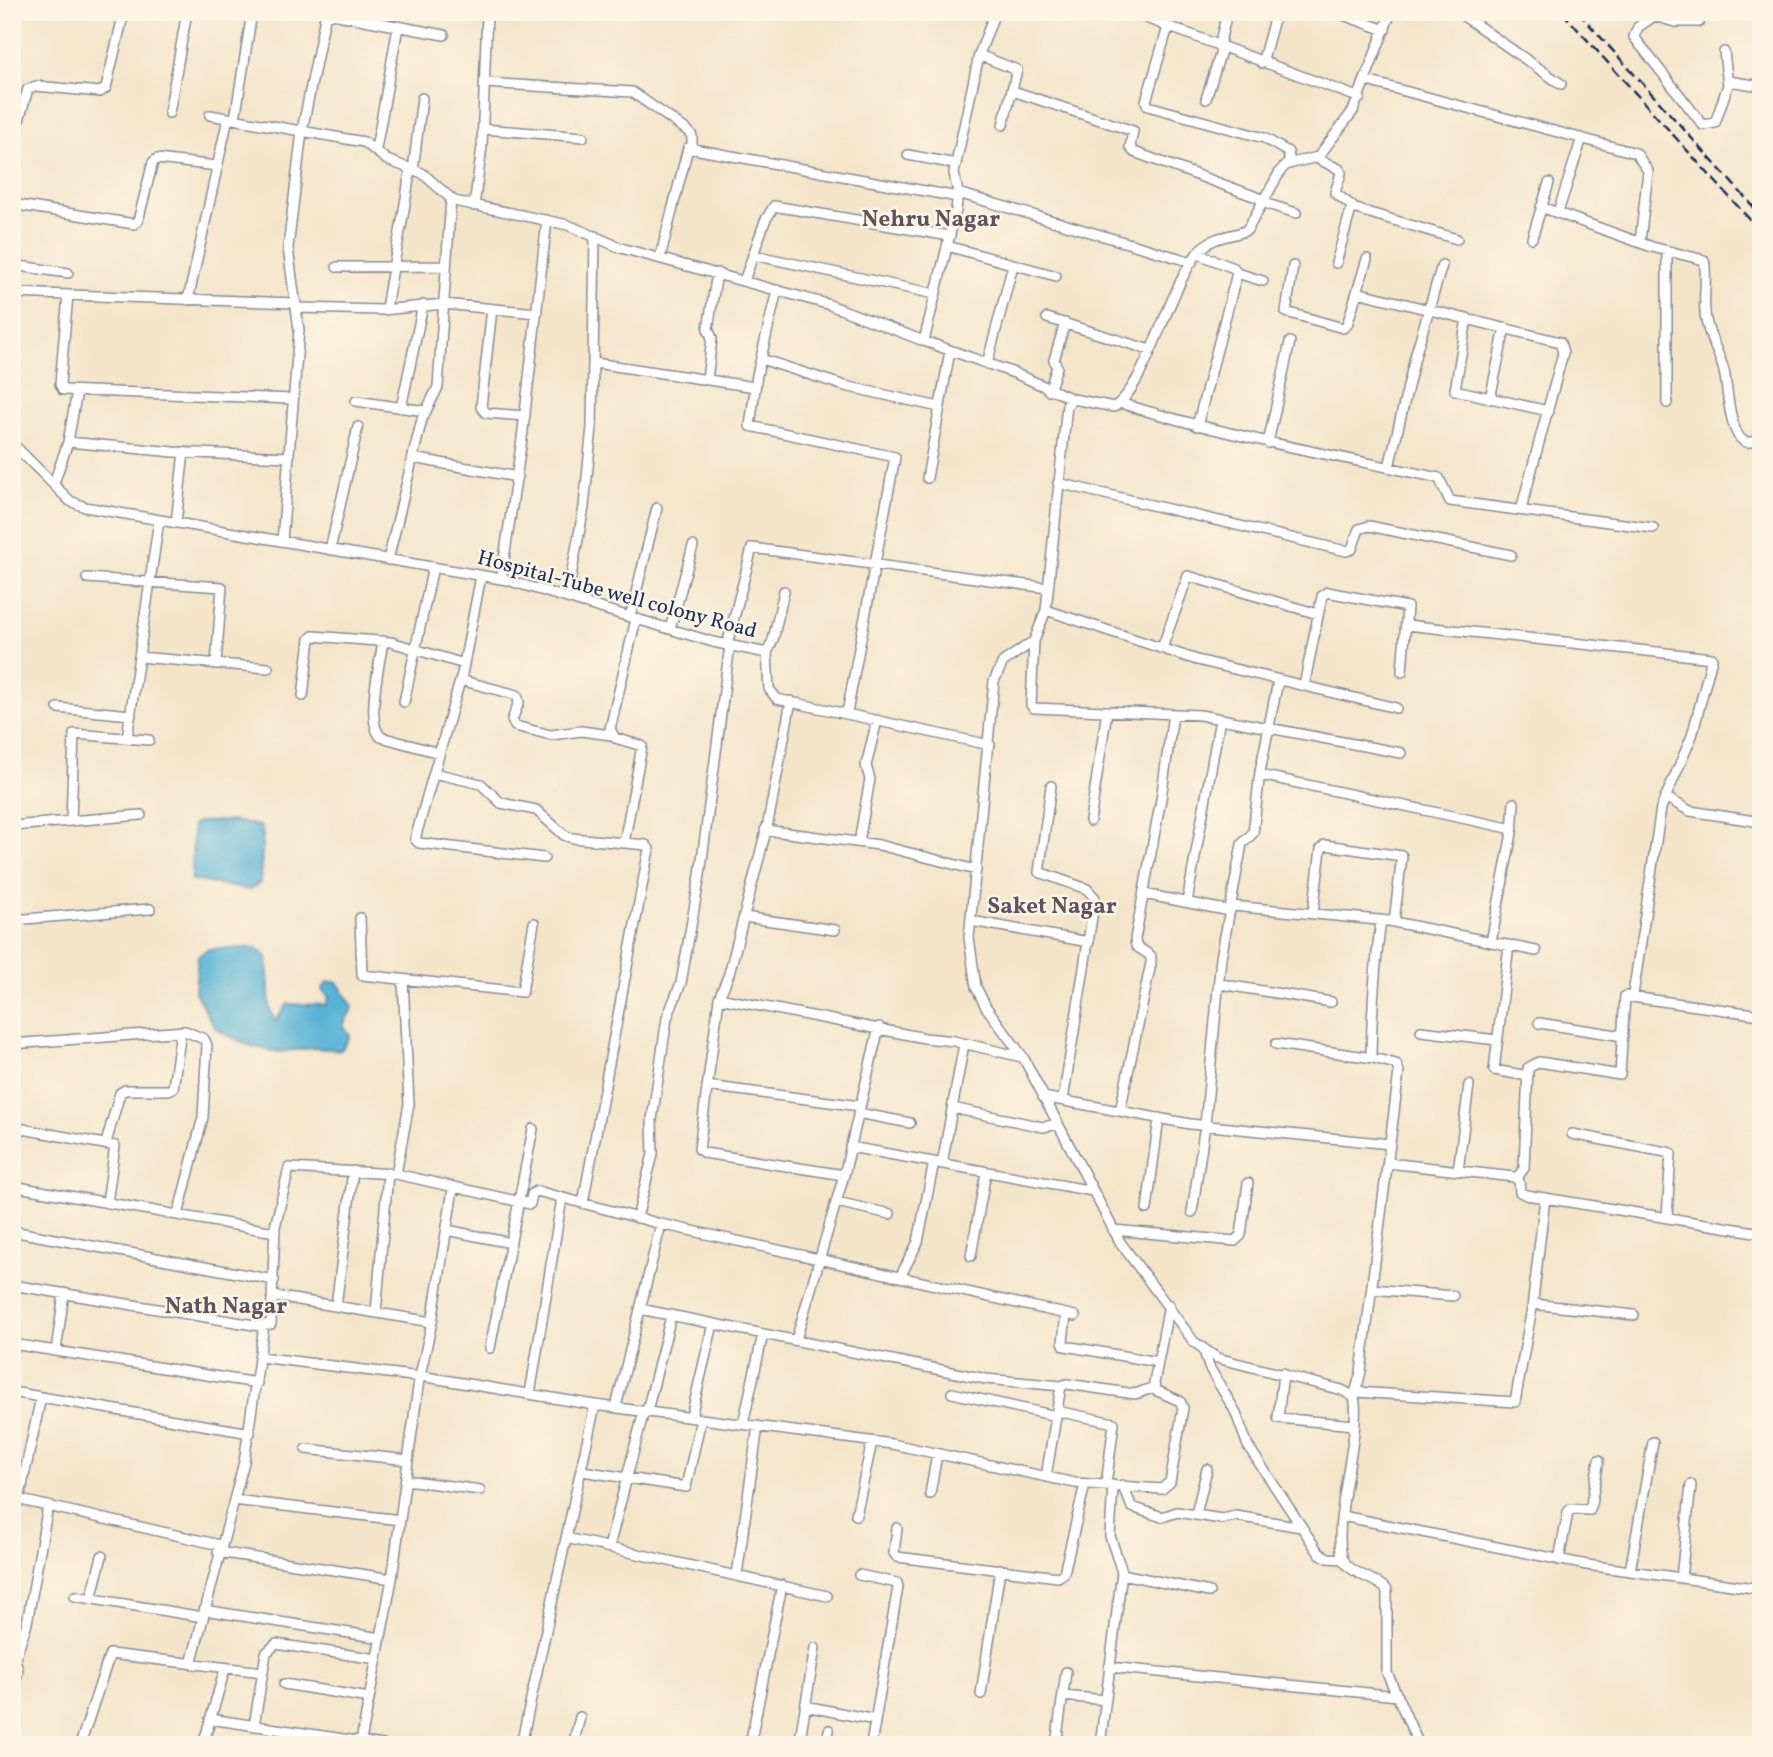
<svg xmlns="http://www.w3.org/2000/svg" width="1773" height="1757" font-family="Vollkorn,serif">
<rect width="100%" height="100%" fill="#fcf5e5"/>
<filter id="ink" filterUnits="userSpaceOnUse"><feTurbulence type="fractalNoise" baseFrequency=".0143" numOctaves="2"/><feDisplacementMap in="SourceGraphic" scale="14" xChannelSelector="R" yChannelSelector="G"/><feConvolveMatrix kernelMatrix="1 2 1 2 8 2 1 2 1" color-interpolation-filters="sRGB"/></filter>
<filter id="wash" filterUnits="userSpaceOnUse"><feTurbulence type="fractalNoise" baseFrequency=".00686" numOctaves="4" result="noise"/><feDisplacementMap in="SourceGraphic" scale="28" xChannelSelector="R" yChannelSelector="G"/><feGaussianBlur stdDeviation="1.57" result="paint"/><feColorMatrix in="noise" values="0 0 0 0 0 0 0 0 0 0 0 0 0 0 0 0 0 1.4 0 .05"/><feComposite in="paint" operator="in"/></filter>
<g filter="url(#wash)">
<rect width="100%" height="100%" fill="#f4e5ca"/>
<!-- water -->
<path fill="#58b3d6" stroke="#3a719a" stroke-width="2" d="M234 821 260 826 263 835 260 883 250 890 192 880 193 825 198 822Z
M255 948 267 957 270 1010 275 1021 288 1004 326 1005 329 997 322 990 328 982H337L353 1007 343 1025 350 1036 341 1050 315 1048 276 1052 251 1046 225 1034 214 1026 195 992 198 956 209 949Z"/>
</g>
<g filter="url(#ink)">
<g fill="none" stroke-linecap="round" stroke-linejoin="round">
<!-- minor casing -->
<g stroke="#888a94" stroke-width="12">
<path id="minor" d="M322 12 444 35
M995 12 979 55 954 173 958 193 956 210 924 341 1014 373 1073 399
M1130 12 1360 98
M1335 12 1385 30
M1391 12 1353 111 1318 157 1287 164 1281 170 1247 230C1232 237 1215 235 1202 248 1170 281 1148 386 1114 407L1073 399 1067 405 1046 610 1034 641 1003 662 994 681 969 938 976 987 986 1007 1023 1057 1120 1242 1194 1342 1217 1358 1342 1390 1354 1397C1363 1432 1326 1540 1346 1564 1356 1576 1376 1578 1387 1590V1673L1419 1745
M1458 12 1561 84
M1660 12 1638 27 1634 37 1703 125 1715 123 1728 85 1724 52
M1654 16 1675 22H1699L1706 12
M1163 25 1167 12
M1168 27 1146 101 1148 106 1264 138 1288 152 1290 164
M1219 47 1227 12
M979 55 1017 70 1003 125
M1262 63 1276 12
M1367 81 1636 153 1648 171 1640 242
M1728 81 1761 86
M485 83 632 92 688 131 692 136V147
M1013 91 1133 131 1130 147 1134 152 1262 199
M1206 99 1222 48
M169 113 187 12
M210 115 364 142 387 160 422 173 454 201 568 225 621 248 827 304 924 341
M235 119 252 12
M483 129 583 137
M12 144 28 89 36 86 100 92 106 88 124 12
M376 149 398 27
M908 155 956 164
M1316 158 1339 169 1341 173 1335 193 1352 206 1336 263
M413 170 422 98
M958 193 1192 262
M1261 202 1296 213
M12 204 134 224 138 221 153 162 157 159 217 166
M474 206 482 147 487 12
M1541 207 1652 247 1704 260C1708 279 1702 300 1706 320 1709 338 1720 354 1724 371 1728 385 1729 465 1761 436
M1353 208 1457 239
M1558 212 1582 138
M1532 238 1549 183
M947 246 1056 276
M1667 251V403
M753 255 935 294
M660 258 688 148 958 197
M12 265 68 273
M1293 266 1286 312 1343 328 1347 325 1367 259
M337 267 446 266
M1237 273 1263 281
M744 281 765 221 774 206 950 236
M777 290 757 375 750 426 895 457 847 713
M1357 292 1560 342 1563 353 1521 510
M12 293 296 303
M68 295 60 384 63 390 293 399
M188 300 228 118
M297 308 382 310 444 304 537 313
M386 309C393 261 405 216 410 169
M492 309 481 407 486 413 525 416
M1047 318 1150 350
M1467 318 1455 390 1548 411
M761 359 845 386 939 407
M595 363 755 387
M987 364 1013 265
M707 380 712 338 708 329 717 273
M1049 391 1057 367 1054 360 1065 323
M1490 399 1505 328
M356 401 425 411
M1120 403C1225 436 1332 455 1439 478L1450 501 1653 528
M401 408 423 305
M1197 426 1237 273 1234 268 1198 254
M68 442 174 452 289 457
M12 443 70 501 85 507 507 580 713 642 767 653 769 689 777 699 990 745
M1268 443 1290 342
M413 458 517 477
M1389 467 1416 353 1442 265
M927 478 950 351
M54 483 68 442 77 391
M1058 483 1346 551 1352 549 1359 529 1369 526 1511 555
M176 523 184 452
M282 541 299 330 288 248 302 131 326 12
M330 550 358 427
M388 560 422 419 438 387 451 198
M481 576 462 674 415 839 419 843 544 858
M87 578 222 587 216 664
M501 579 522 439 547 220
M567 598 584 507 592 427 595 236
M1046 610 1197 660 1396 708
M630 617 657 508
M1406 625 1712 658 1692 736 1661 808 1633 995
M670 629 693 546
M383 641C380 663 365 722 381 737L439 753
M1034 641 1031 705 1034 708 1200 715 1401 753
M727 645 752 548 1048 588
M1162 648 1188 576 1318 614
M767 653 773 640 784 591
M139 657 268 668
M460 680 517 695 519 702 512 720 515 726 551 735 581 731 611 735
M1304 686 1322 596 1327 592 1407 607 1402 672
M303 696 310 639 313 636 391 642 464 664
M791 701 768 823 729 974 719 998 699 1149 704 1153 844 1175
M404 702 433 567
M58 708 131 715
M127 738 159 520
M434 773 481 784 501 803 536 810 564 835 572 838 646 845 649 849 583 1203
M1260 775 1513 829
M1051 786 1039 872 1087 889 1095 898 1063 1100
M1665 797 1690 811 1761 822
M71 821 74 734 149 740
M1090 821 1107 711
M12 826 141 815
M765 830 879 845 976 870
M859 842 870 779 866 766 877 720
M624 843 642 746 615 738 610 729 636 619
M1144 894 1230 911
M1187 902 1220 719
M1232 906 1389 921 1536 951
M1313 913 1321 849 1325 845 1402 856 1394 922
M744 917 835 930
M360 918 362 975 522 992 534 923
M12 920 150 909
M971 921 1089 942
M1491 942 1512 833 1514 803
M1509 945 1494 1070 1528 1076
M403 980 409 1104 396 1174 530 1204 532 1194 537 1191 661 1224 1075 1316
M1220 984 1331 1002
M719 998 925 1038 954 1041 1022 1057
M1539 1023 1623 1036
M1421 1031 1497 1040
M12 1044 185 1031 204 1039 207 1045 203 1117 178 1215
M1276 1044 1373 1058
M707 1086 860 1106
M1043 1097 1190 1124 1390 1144
M952 1108 1043 1127 1058 1124
M1120 1111 1151 963V956L1136 946 1135 939 1161 799 1173 714
M858 1113 910 1123
M12 1127 115 1146 107 1203
M1572 1134 1671 1153 1667 1217
M106 1143 120 1093 125 1090H169L173 1088 181 1031
M850 1147 1093 1191
M1388 1163 1514 1177 1519 1181 1520 1192 1526 1195 1761 1233
M942 1164 964 1044
M1458 1171 1469 1085
M1517 1178 1524 1168 1528 1068 1539 1062 1620 1075 1625 996 1761 1015
M12 1186 275 1232
M836 1202 890 1214
M1147 1209 1159 1118
M1192 1212 1205 1125 1221 958 1242 844 1253 833 1260 772 1278 681
M637 1218 653 1154 652 1120 667 1018 681 983 700 875 730 645
M447 1230 511 1243
M1113 1230 1235 1241 1241 1235 1248 1183
M12 1231 274 1280
M971 1256 986 1172
M900 1277 918 1242 934 1162
M12 1285 260 1326 271 1324 275 1227 289 1168 396 1174
M1372 1289 1453 1296
M274 1296 432 1322
M1533 1304 1634 1315
M336 1306 353 1171
M640 1309 986 1379 1061 1386 1046 1477
M376 1313 388 1173
M1066 1314 1063 1342 1065 1346 1158 1362
M796 1340 844 1175 879 1027
M12 1344 257 1383
M490 1348 533 1129
M56 1351 64 1293
M1204 1351 1209 1367 1235 1411 1248 1446 1319 1553 1328 1558 1343 1559
M260 1357 420 1377
M1283 1373 1278 1418 1354 1425
M420 1376 595 1405 892 1444 1075 1483 1162 1489 1170 1482 1183 1408 1180 1401 1155 1390 1154 1383 1169 1305
M1061 1386 1067 1384 1135 1394 1155 1387
M12 1392 250 1433
M1356 1392 1515 1402 1532 1308 1545 1198
M952 1393 1056 1416
M530 1394 562 1198
M1354 1397 1361 1372 1399 1072 1396 1064 1373 1058 1371 1054C1372 1009 1375 964 1381 920
M616 1407 661 1224
M647 1411 671 1316
M1057 1411 1114 1423 1106 1485
M691 1417 713 1324
M743 1424 763 1334
M306 1449 408 1460
M582 1471 686 1487 701 1419
M406 1480 480 1490
M1122 1485 1132 1507 1162 1517 1177 1512 1222 1519 1236 1516 1301 1527
M930 1494 937 1454
M12 1498 220 1545
M19 1500 41 1397
M234 1500 400 1520
M1196 1514 1207 1469
M856 1515 872 1442
M1342 1516 1587 1565 1761 1589
M897 1528 894 1553 897 1557 1058 1577 1064 1573 1085 1484
M566 1538 827 1596
M609 1547 644 1411
M218 1552 392 1579
M1559 1560 1568 1512 1571 1509 1590 1510 1599 1460
M1630 1571 1653 1442
M1122 1574 1209 1592
M737 1575 758 1426
M859 1575 897 1583 898 1587 871 1745
M1681 1578 1691 1485
M75 1596 203 1617
M91 1599 102 1556
M204 1610 381 1638
M191 1664 244 1462 264 1325
M1109 1667 1398 1696
M284 1684 369 1698
M12 1693 18 1671 15 1658 27 1623 48 1506
M981 1694 1000 1569
M1063 1696 1106 1700
M805 1706 875 1720
M210 1719 383 1745
M254 1726 266 1653 276 1644 377 1659
M361 1741 392 1579 419 1380 432 1322 453 1189
M80 1745 110 1654 263 1672
M203 1745 225 1669
M521 1745 595 1405
M573 1745 580 1717
M750 1745 782 1585
M799 1745 815 1648
M827 1745 829 1730
M1056 1745 1066 1672
M1100 1745 1122 1572 1110 1536 1113 1485"/>
</g>
<!-- minor -->
<use href="#minor" stroke="#fff" stroke-width="9"/>
<!-- rail -->
<path stroke="#1b2f5e" stroke-width="2.5" stroke-dasharray="10 5" stroke-linecap="butt" d="M1562 12 1761 232
M1578 12 1761 215"/>
</g>
</g>
<g text-anchor="middle" dominant-baseline="central" stroke-width="5" stroke-linejoin="round" paint-order="stroke">
<!-- street labels -->
<g font-size="21" fill="#1b2f5e" stroke="#fcf5e5">
<text transform="translate(617 595) rotate(15)">Hospital-Tube well colony Road</text>
</g>
<!-- neighbourhood labels -->
<g font-size="23" font-weight="bold" fill="#5d525e" stroke="#fcf5e5">
<text x="931" y="220">Nehru Nagar</text>
<text x="1052" y="907">Saket Nagar</text>
<text x="226" y="1307">Nath Nagar</text>
</g>
</g>
<!-- margin -->
<rect width="1773" height="1757" fill="none" stroke="#fcf5e5" stroke-width="42"/>
</svg>
